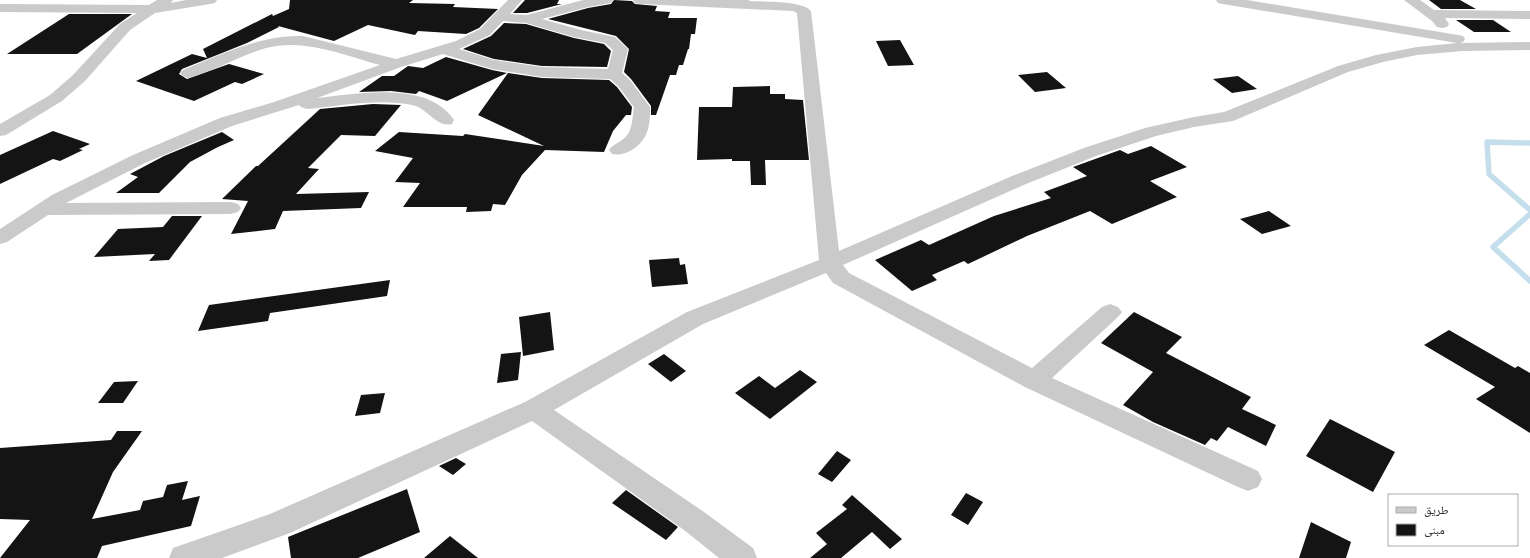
<svg xmlns="http://www.w3.org/2000/svg" width="1530" height="558" font-family="Signika,'Noto Naskh Arabic',sans-serif">
<rect width="100%" height="100%" fill="#fff"/>
<g fill="none" stroke-linecap="round" stroke-linejoin="round">
<!-- stream -->
<path stroke="#c4deec" stroke-width="5.5" d="M1530 143 1487 142 1489 174 1530 210
M1530 214 1493 247 1530 281"/>
</g>
<!-- building -->
<path fill="#141414" d="M290 0H413L409 3 455 4 453 7 498 9 479 28 466 34 418 31 415 35 368 25 334 41 278 26 279 27 247 43 182 69 179 74 187 79 229 64 264 74 242 84 235 82 194 101 136 81 192 54 207 58 203 49 272 14 273 16 289 9Z
M525 0H559L557 4H562L527 13H513Z
M614 0 632 1 635 4 657 6 655 11 670 12 668 18H697L695 34H691L689 49H688L683 65H679L676 75H670L656 115H651V106L631 79 624 72 629 49 616 36 548 19 588 8 611 4Z
M1429 0H1460L1476 9H1441Z
M69 14H132L77 54H7Z
M1456 20H1493L1511 32H1474Z
M504 23 526 24 574 38 604 44 611 51 607 67 542 66 494 59 463 49 491 36Z
M900 40 914 65 888 66 876 41Z
M446 57 492 70 507 73 447 101 419 91 416 94 391 91 359 92 382 76H394L408 66 423 68Z
M1047 72 1066 88 1035 92 1018 75Z
M508 73 542 78 609 80 617 87 632 107 631 115H626L613 131 604 152 545 150 522 175 505 205 493 204 491 211 466 212 467 207H403L420 183 395 182 413 158 375 151 399 132 463 136 465 134 544 146 478 115Z
M1238 76 1257 89 1232 93 1213 79Z
M770 86V94H785V99L803 100 809 160H765L766 185H751L750 161H732V159L697 160 699 107H732L733 87Z
M373 104 401 105 375 136 341 135 308 168 319 169 296 194 369 192 361 208 283 211 275 229 231 234 248 201 222 199 256 166H258L320 109Z
M53 131 90 144 79 149 83 150 60 161 53 159 0 184V155Z
M222 132 234 140 218 147 190 162 159 193H116L138 177 130 174 164 156Z
M1151 146 1187 167 1150 181 1177 197 1112 224 1090 211 1027 236 968 264 964 261 932 275 937 280 912 291 875 260 921 240 929 245 994 216 1051 198 1044 192 1087 176 1073 167 1120 150 1128 154Z
M1269 211 1291 226 1262 234 1240 219Z
M172 216H202L169 260 149 261 155 254 94 257 118 229 163 227Z
M679 258 680 265 685 264 688 284 652 287 649 260Z
M390 280 387 296 270 313 268 321 198 331 209 305Z
M550 312 554 350 523 356 519 317Z
M1134 312 1182 337 1166 353 1251 397 1242 409 1276 425 1266 446 1228 427 1217 441 1211 438 1205 445 1153 422 1123 405 1153 372 1101 343Z
M1449 330 1515 368 1518 366 1530 373V433L1476 399 1495 387 1424 345Z
M521 352 518 380 497 383 501 354Z
M664 354 686 371 671 382 648 364Z
M800 370 817 382 770 419 735 393 759 376 775 388Z
M138 381 123 403H98L114 382Z
M385 393 380 413 355 416 361 395Z
M1330 419 1395 452 1373 492 1306 456Z
M117 431H142L113 472 92 519 140 510 143 501 163 497 167 485 188 481 182 500 200 496 191 526 102 546 97 558H0L30 520 0 519V448L111 440Z
M837 451 851 460 832 482 818 474Z
M456 458 466 464 453 475 439 466Z
M407 489 420 532 358 558H291L288 537Z
M626 490 678 527 666 540 612 503Z
M966 493 983 502 968 525 951 515Z
M852 495 902 539 890 549 872 532 841 558H810L827 544 816 533 847 509 842 505Z
M1311 522 1351 542 1346 558H1299Z
M450 536 478 558H424Z"/>
<g fill="none" stroke-linecap="round" stroke-linejoin="round">
<!-- minor -->
<path fill="#cacaca" fill-rule="evenodd" d="M157 0H173L171 3 186 0H217L215 3 210 4 155 13 130 30 85 81 62 101 6 135 0 136V124L50 95 73 75 120 24 137 13 0 12V4L149 5Z
M508 0H522L510 14 527 15 583 0H613L611 3 588 7 542 19 581 30 615 37 628 49 622 73 630 80 650 107C650 115 650 125 647 132 642 146 626 157 612 154L609 150C612 145 617 144 622 140 633 133 632 119 634 107L618 86 610 79 542 77 492 69 443 54 401 67 317 98C358 94 427 80 454 120L452 124C436 128 428 108 412 105 380 98 339 106 307 109L301 107 299 105 232 126 145 163 66 203 231 202 238 204 241 208 238 212 231 214 48 215 7 242 0 244V229L52 195 133 155 220 118 274 102 380 65C343 55 304 38 266 48 239 56 215 71 188 78L183 76 180 73 183 70C222 54 260 35 303 36L396 59 456 41 480 29ZM503 21 526 23 574 37 605 43 613 50 608 69 542 67 494 60 459 49 490 35Z
M633 0H749V1C763 2 802 0 811 11L839 251 1012 176 1084 148 1145 128 1194 117 1224 112 1338 66 1376 55 1417 47 1457 43 1223 4 1218 3 1216 0H1247L1458 35 1463 36 1465 39 1463 42 1460 43 1530 42V50L1463 51 1417 55 1383 62 1348 72 1233 121 1194 127 1156 136 1096 156 1026 184 843 265 849 273 1032 368 1102 307 1110 304 1118 307 1122 312 1118 317 1052 378 1258 471 1262 479 1258 487 1248 491 1238 487 1025 387 833 283 826 273 703 324 554 410 704 512 753 548 757 558H719L684 530 532 421 290 533 222 558H169L173 548 270 514 525 402 687 312 819 260 797 13 793 11 640 4 635 3Z
M1404 0H1420L1434 10 1530 11V19L1445 18 1449 24 1447 27 1442 28 1437 27 1432 21Z"/>
</g>
<!-- legend -->
<rect x="1388" y="494" width="130" height="52" fill="#ffffff" stroke="#ababab"/>
<rect x="1396" y="507" width="20" height="6" fill="#cacaca" stroke="#ababab"/>
<text x="1424" y="514" font-size="12" fill="#2d2d2d">طريق</text>
<rect x="1396" y="524" width="20" height="12" fill="#141414" stroke="#ababab"/>
<text x="1424" y="534" font-size="12" fill="#2d2d2d">مبنى</text>
</svg>
